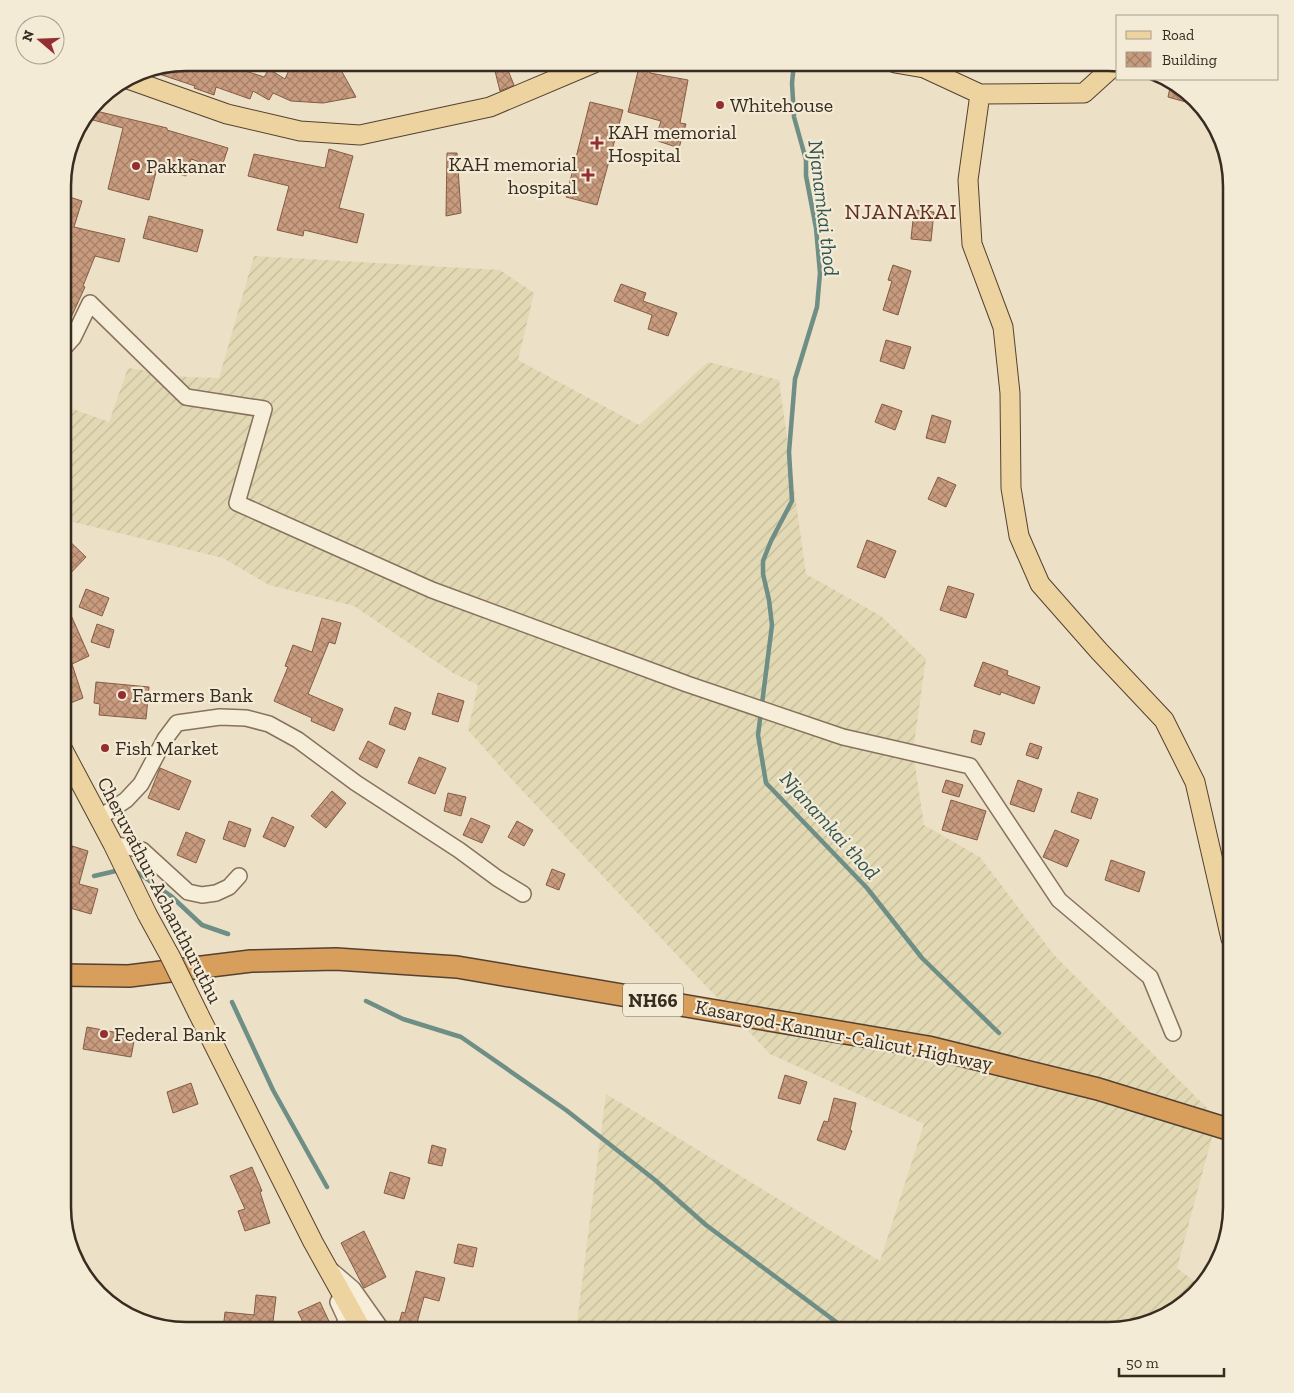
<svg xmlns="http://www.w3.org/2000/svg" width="1294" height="1393" font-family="'Zilla Slab',serif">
<defs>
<pattern id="farmland-furrows" width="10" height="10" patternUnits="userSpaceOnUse" patternTransform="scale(1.25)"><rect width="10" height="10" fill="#e2d9b4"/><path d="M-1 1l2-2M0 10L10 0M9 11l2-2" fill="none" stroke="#c3ba9a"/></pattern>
<pattern id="building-cross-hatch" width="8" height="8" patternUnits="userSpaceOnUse" patternTransform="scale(1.25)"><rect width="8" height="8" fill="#c99b7e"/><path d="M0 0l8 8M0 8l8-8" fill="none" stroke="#a47f67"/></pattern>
</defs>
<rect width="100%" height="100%" fill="#ece0c6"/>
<!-- farmland -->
<path fill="url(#farmland-furrows)" d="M254 256 500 270 534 293 518 360 639 425 708 362 779 380 806 574 881 616 926 659 913 751 924 825 980 857 1054 955 1217 1118 1177 1268 1199 1285 1183 1305 1148 1324 1108 1330H576L606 1094 880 1261 924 1124 770 1054 516 784 468 730 478 685 453 673 354 606 269 585 223 558 65 520 63 517V423L73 409 109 422 128 368 187 377 219 378Z"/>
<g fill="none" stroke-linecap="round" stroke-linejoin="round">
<!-- stream -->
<path stroke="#6e8e86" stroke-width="4.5" d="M794 63 792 83 794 117 806 160V176L816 228 820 273 817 307 795 379 789 452 792 501 771 541 763 561V574L769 600 772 625 758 735 766 783 867 888 922 958 999 1033
M134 870 171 896 202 925 228 934
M94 876 120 870
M366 1001 403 1019 461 1037 566 1110 655 1180 706 1225 847 1330
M232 1002 273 1090 327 1187"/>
</g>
<!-- building -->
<path fill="url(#building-cross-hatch)" stroke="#855c44" d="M186 62 221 63 264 77 269 69 285 79 292 63H337L356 97 323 103 291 101 273 93 269 100 253 91 250 99 216 87 214 95 194 88 195 86 147 70Z
M493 63H505L514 85 500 91Z
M639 67 651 69 650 73 688 80 680 123 686 124 679 148 655 140 661 121 628 112Z
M1171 83 1180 89 1200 106 1168 97Z
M590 102 623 110 597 205 566 197Z
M96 111 167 128V130L228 148 221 169 191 159 186 176 157 168 149 200 108 189 123 128 93 120Z
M329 149 353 156 339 208 364 214 357 243 304 230 303 236 277 230 289 186 248 176 254 154 325 168Z
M447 153H457L461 213 446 216Z
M63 195 82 201 74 227 125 239 119 262 95 256 83 286 85 287 63 335Z
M914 210 934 212 931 241 911 239Z
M149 216 203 230 197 252 143 238Z
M893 265 911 271 898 315 883 310 892 281 888 280Z
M621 284 646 293 643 301 677 313 668 336 648 329 652 315 614 301Z
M886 340 911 347 904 369 880 361Z
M882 404 902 411 895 430 875 422Z
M932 415 951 421 945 443 926 438Z
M938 477 956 485 946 507 928 499Z
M63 535 86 557 63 581Z
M867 540 896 551 885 578 857 567Z
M948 586 974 594 966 618 940 610Z
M86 589 109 598 102 616 79 607Z
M63 597 89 656 72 664 83 698 63 706Z
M322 618 341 623 335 644 329 642 308 694 343 709 334 731 311 721 312 718 274 701 288 667 285 666 293 645 312 652Z
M97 624 114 630 109 648 91 642Z
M983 662 1008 671 1007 675 1040 687 1034 704 1001 692 1000 695 974 686Z
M96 682 149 687 146 719 99 715 100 704 94 703Z
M438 693 464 701 458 722 432 714Z
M395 707 411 713 405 730 389 724Z
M974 730 985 733 981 745 971 742Z
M368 741 385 750 377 768 359 759Z
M1030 743 1042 747 1038 759 1026 755Z
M419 757 446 768 435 794 408 783Z
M160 768 191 781 179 810 148 798Z
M946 780 963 785 959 797 942 792Z
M1018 780 1042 789 1034 812 1010 804Z
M332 791 346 803 326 828 311 816Z
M1078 792 1098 799 1091 819 1071 812Z
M448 793 466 797 461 816 444 811Z
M951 800 986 811 977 840 942 830Z
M272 817 294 827 285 847 263 837Z
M471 818 490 826 482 843 463 835Z
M229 821 251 829 245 847 223 839Z
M517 821 533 830 524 846 508 837Z
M1055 830 1079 840 1067 867 1043 857Z
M186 832 205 840 196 863 177 855Z
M72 846 88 851 79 884 98 889 91 914 63 906V881Z
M1111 860 1145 872 1139 892 1105 880Z
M552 869 565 874 559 890 546 885Z
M87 1027 135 1036 131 1057 83 1049Z
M785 1075 807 1082 800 1104 778 1098Z
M191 1083 198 1104 173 1113 167 1092Z
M834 1098 856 1103 850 1130 852 1131 845 1150 817 1140 824 1121 828 1122Z
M432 1145 446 1149 442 1166 428 1163Z
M252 1167 262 1191 260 1192 270 1223 245 1231 238 1211 245 1209 230 1176Z
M390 1172 410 1178 404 1199 384 1193Z
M364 1231 386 1277 364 1288 341 1243Z
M458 1244 477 1248 473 1267 454 1263Z
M416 1271 445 1278 439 1301 424 1297 415 1330H397L402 1312 405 1313Z
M256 1295 276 1297 272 1330H223L225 1312 254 1315Z
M320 1302 333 1330H307L298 1312Z"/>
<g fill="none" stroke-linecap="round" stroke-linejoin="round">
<!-- minor casing -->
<g stroke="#87725d" stroke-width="18">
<path id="minor" d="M63 349 73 338 90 303 186 397 264 409 237 503 432 590 687 684 843 737 970 766 1059 900 1150 977 1173 1033
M99 818 126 800 141 784 165 739 177 723 220 717 246 718 269 724 298 740 356 783 459 850 497 878 523 894
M113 844 142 850 188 892 202 895 216 893 229 887 239 876
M332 1271 353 1289 382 1330
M338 1302 344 1315 349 1330"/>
</g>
<!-- major casing -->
<g stroke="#554131" stroke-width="21">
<path id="major" d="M895 63 924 68 980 94 1084 93 1117 63
M128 79 227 114 300 131 360 135 490 107 594 63
M980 94 968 180 972 244 1003 327 1010 393 1011 488 1019 536 1040 584 1099 651 1164 720 1195 782 1231 939
M63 750 113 844 147 914 170 956
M198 1013 313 1242 362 1330"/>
</g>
<!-- highway casing -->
<g stroke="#554131" stroke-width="24">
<path id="highway" d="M63 975 129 976 251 961 336 959 457 967 928 1047 1098 1089 1231 1130"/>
</g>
<!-- minor -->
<use href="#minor" stroke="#f7eed9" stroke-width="15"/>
<!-- major -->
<use href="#major" stroke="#edd3a0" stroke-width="19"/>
<!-- highway -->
<use href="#highway" stroke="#d79e5c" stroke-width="21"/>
<!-- major-bridge casing -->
<g stroke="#554131" stroke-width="21" stroke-linecap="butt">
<path id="major-bridge" d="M170 956 198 1013"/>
</g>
<!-- major-bridge -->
<use href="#major-bridge" stroke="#edd3a0" stroke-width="19"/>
</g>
<!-- markers -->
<g fill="#932f33" stroke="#f4ebd6" stroke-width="2">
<circle cx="720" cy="105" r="5"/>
<path d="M594.5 135.5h5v5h5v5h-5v5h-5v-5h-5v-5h5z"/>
<circle cx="136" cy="166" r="5"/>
<path d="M585.5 167.5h5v5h5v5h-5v5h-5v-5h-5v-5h5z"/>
<circle cx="122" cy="695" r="5"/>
<circle cx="105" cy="748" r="5"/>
<circle cx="104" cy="1034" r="5"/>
</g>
<g text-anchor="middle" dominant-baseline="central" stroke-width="4.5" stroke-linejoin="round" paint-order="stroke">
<!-- shield labels -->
<rect fill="#f4ebd6" stroke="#706557" stroke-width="1" x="623" y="983.5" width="60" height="33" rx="4"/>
<g font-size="19" font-weight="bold" fill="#382b20">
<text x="653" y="1000">NH66</text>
</g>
<!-- poi labels -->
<g font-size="20" fill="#382b20" stroke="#f4ebd6" text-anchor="start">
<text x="730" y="105">Whitehouse</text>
<text x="608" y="132">KAH memorial<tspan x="608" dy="23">Hospital</tspan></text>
<text x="577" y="164" text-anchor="end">KAH memorial<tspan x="577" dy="23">hospital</tspan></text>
<text x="146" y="166">Pakkanar</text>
<text x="132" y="695">Farmers Bank</text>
<text x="115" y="748">Fish Market</text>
<text x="114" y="1034">Federal Bank</text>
</g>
<!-- street labels -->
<g font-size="20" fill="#382b20" stroke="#f4ebd6">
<text transform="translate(160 890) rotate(63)">Cheruvathur-Achanthuruthu</text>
<text transform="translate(844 1035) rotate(11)">Kasargod-Kannur-Calicut Highway</text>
</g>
<!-- water labels -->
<g font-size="21" font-style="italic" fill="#305753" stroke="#f4ebd6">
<text transform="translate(824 208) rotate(83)">Njanamkai thod</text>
<text transform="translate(830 825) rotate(48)">Njanamkai thod</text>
</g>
<!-- quarter labels -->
<g font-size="22" letter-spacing="1" fill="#632d21" stroke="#f4ebd6">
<text x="901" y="211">NJANAKAI</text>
</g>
</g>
<!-- crop -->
<path d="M0 0H1294V1393H0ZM186 71H1108A115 115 0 0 1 1223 186V1207A115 115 0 0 1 1108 1322H186A115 115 0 0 1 71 1207V186A115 115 0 0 1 186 71Z" fill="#f4ebd6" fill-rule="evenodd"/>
<path fill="none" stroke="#382b20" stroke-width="2.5" d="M186 71H1108A115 115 0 0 1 1223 186V1207A115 115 0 0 1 1108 1322H186A115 115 0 0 1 71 1207V186A115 115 0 0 1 186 71Z"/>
<!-- legend -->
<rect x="1116" y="15" width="162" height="65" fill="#f4ebd6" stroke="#a99e8d"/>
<rect x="1126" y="31" width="25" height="8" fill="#edd3a0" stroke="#a99e8d"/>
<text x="1162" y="40" font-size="15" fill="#382b20">Road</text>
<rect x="1126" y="52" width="25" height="15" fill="url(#building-cross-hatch)" stroke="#a99e8d"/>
<text x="1162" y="65" font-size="15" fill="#382b20">Building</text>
<!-- north arrow -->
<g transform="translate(40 40) rotate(289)"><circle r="24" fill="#f4ebd6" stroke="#a99e8d"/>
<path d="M0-4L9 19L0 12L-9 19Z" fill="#932f33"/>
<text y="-8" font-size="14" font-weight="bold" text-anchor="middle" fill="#382b20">N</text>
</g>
<!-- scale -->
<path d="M1119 1368v8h105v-8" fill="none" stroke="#382b20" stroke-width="2.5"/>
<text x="1126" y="1368" font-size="15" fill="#382b20" stroke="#f4ebd6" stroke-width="4" paint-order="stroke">50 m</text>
</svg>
